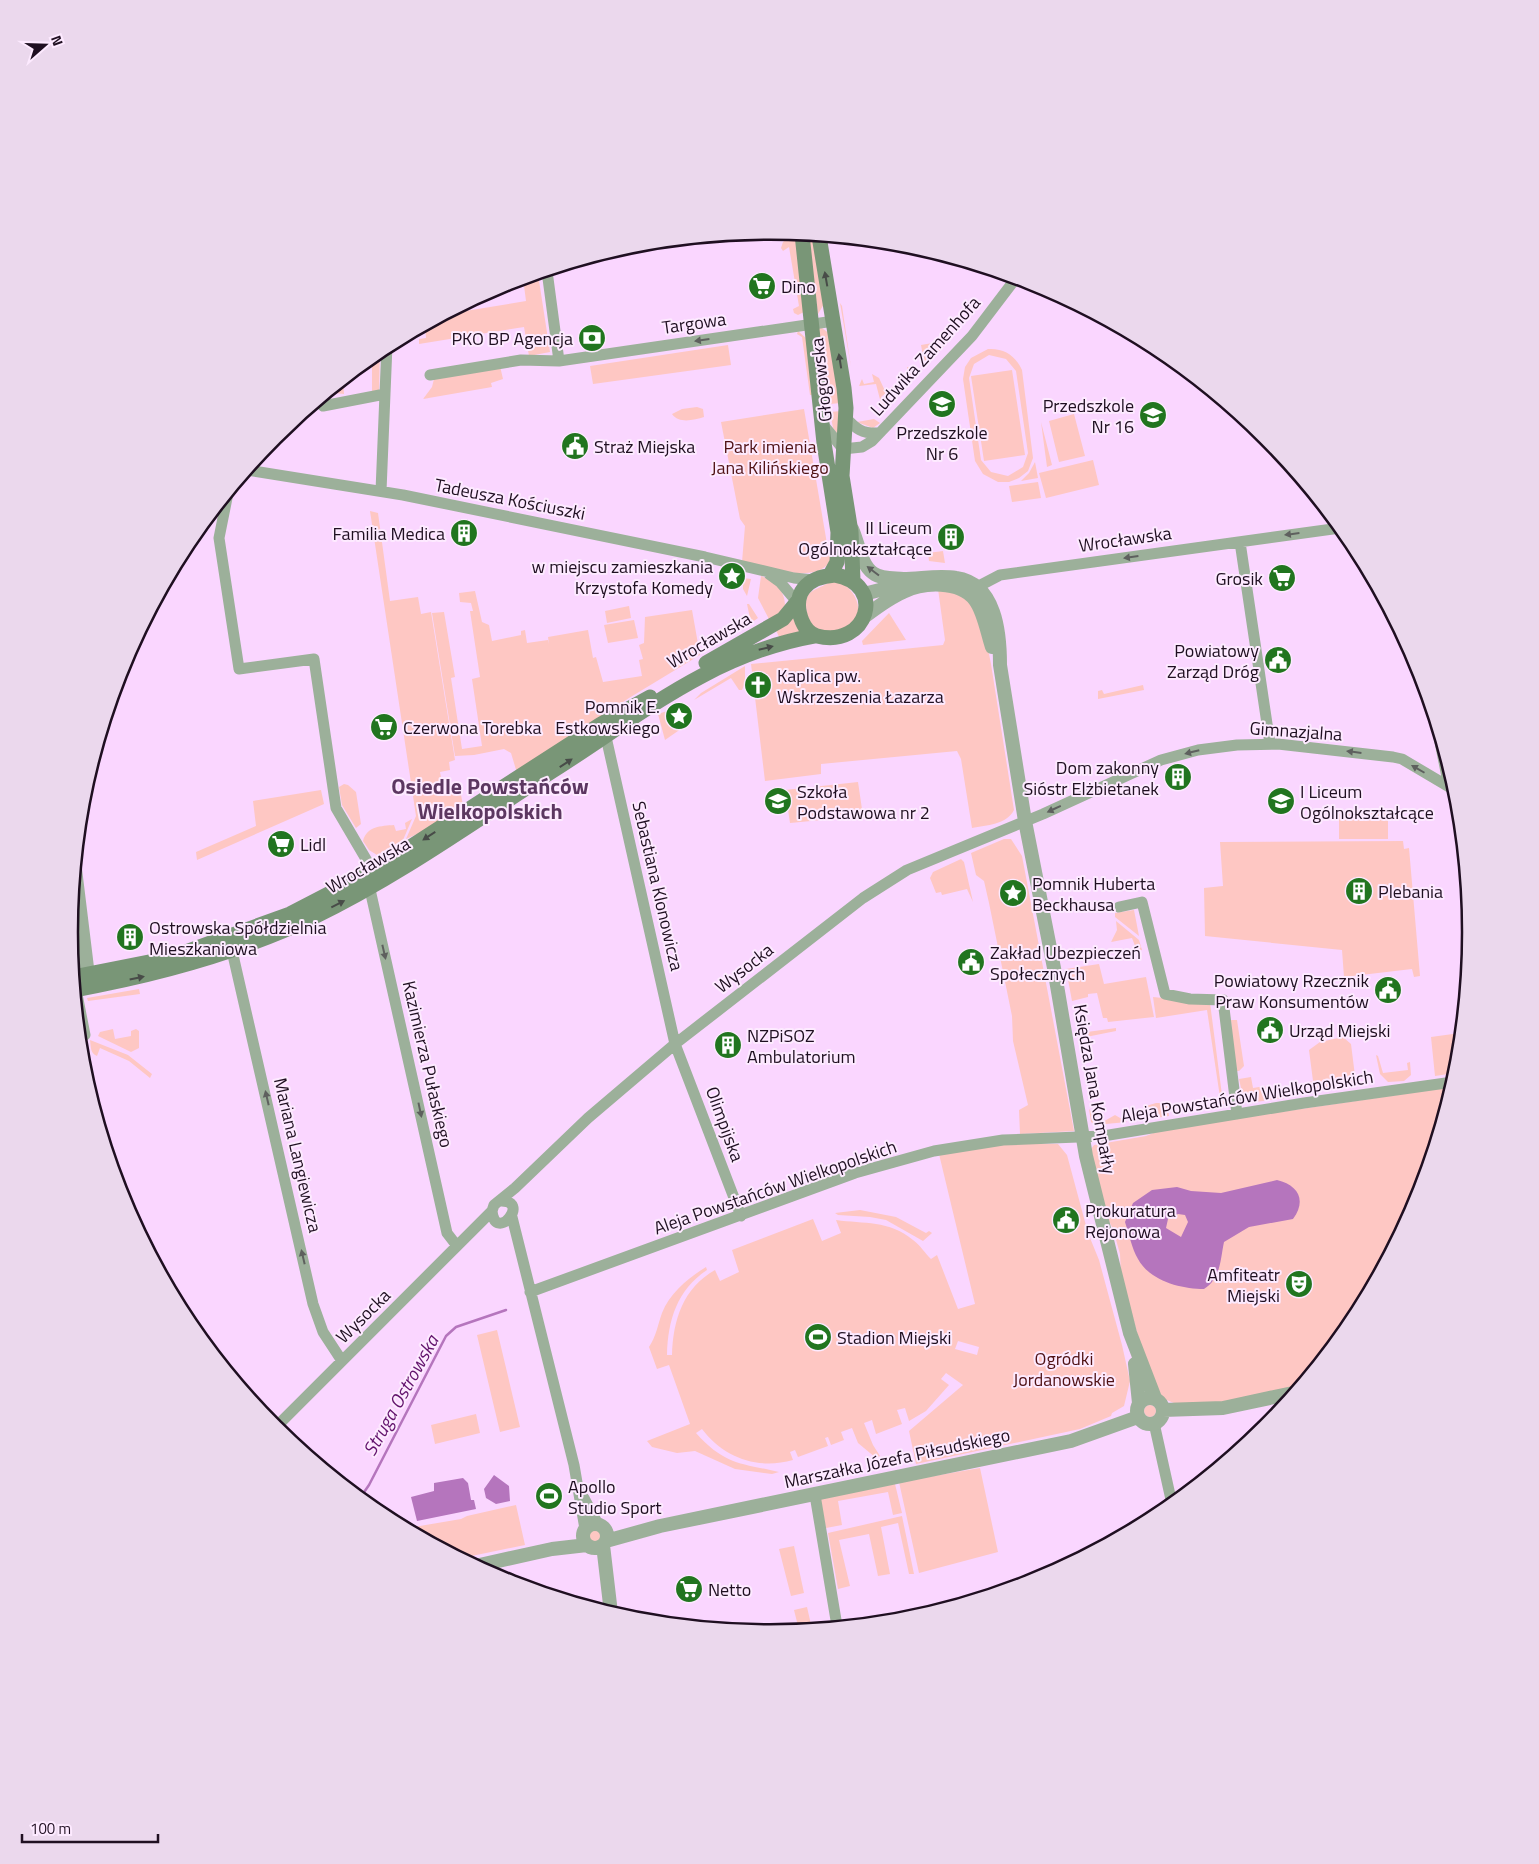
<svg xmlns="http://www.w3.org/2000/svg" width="1539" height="1864" font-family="'Titillium Web',sans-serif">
<rect width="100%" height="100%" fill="#fad6ff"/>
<!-- green -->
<path fill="#fec7c3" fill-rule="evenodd" d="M794 234H796L804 312 798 315 794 313 793 309 799 306 789 247 783 251 781 248 783 242Z
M807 235 814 236 824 304 818 314Z
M538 274 550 352 529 356 524 327 419 344V339L426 338 425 325 447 314 526 301 523 278Z
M840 303 842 306 851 367Z
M817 328H822L830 334 841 403 830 404 826 371Z
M798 331 807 339 813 395H810L802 337 797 334Z
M950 340 925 366 921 345Z
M728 345 731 365 593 384 590 366Z
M1155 347 1178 365 1175 368 1152 350Z
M380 349 379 392 372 395V356Z
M988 349C1004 348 1015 355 1022 370L1033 458 1028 471 1019 478 1009 482H998L983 474 975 461 963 379 965 367 971 358ZM989 355 1006 359 1016 371 1028 453 1023 467 1008 476 991 472 981 460 969 378 974 364Z
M500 366 503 379 491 383 492 387 423 399 432 387 434 379Z
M907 367 914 368 919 373 897 394 892 387 901 385V380L909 378Z
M1012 370 1025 455 984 461 971 376Z
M872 374 879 378 886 393 881 397 885 403 890 398 893 401 883 411 876 384 859 386 862 379 864 384 874 382Z
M343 380 344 394 335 393 331 390Z
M697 407 703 409 704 417C694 420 679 424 672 414L682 409Z
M804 409 825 532 827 544 833 548C831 554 831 562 826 566 809 582 763 567 742 562L745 526 740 519 721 422Z
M841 411 839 436 833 428 830 412Z
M1074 414 1085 456 1059 462 1049 421Z
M874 419 880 423 873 428 857 422Z
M1041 422 1052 465 1047 467Z
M1093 460 1099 485 1046 498 1039 473Z
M1035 462 1038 478 1021 481 1029 473Z
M1038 482 1041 498 1012 502 1009 486Z
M370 511 378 513 390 601 418 597 421 614 431 612 455 760 449 762 450 770 440 772 444 793 460 790 463 805 426 830 406 839 416 816Z
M943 551 945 563 929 561 928 553Z
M761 576C774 581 785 590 785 605L771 623 758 598Z
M743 578 751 579 747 596 743 589Z
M836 579C862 592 869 624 836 631 828 633 816 628 809 627 802 587 806 596 836 579Z
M938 589 966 595 985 634 991 664 1014 810C1006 825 987 825 972 828L961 759 957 751 821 764V774L765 781 751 664 943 645 945 640Z
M475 591 482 622 489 625 492 641 521 635V631L525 630 527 643 548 640 549 644 548 637 588 630 593 658 596 657 603 682 642 676 639 660 643 659 639 645 644 643 645 617 692 610 700 655 629 698 517 773 511 753 504 749 474 755 455 756 432 613 444 612 455 677 451 678 462 749 482 746 472 679 480 677 470 611H473L471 603 460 602 459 593Z
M747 604H749L758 618 751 623Z
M629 606 631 618 607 623 605 611Z
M794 612 804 633 780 639 775 628Z
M889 613 906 640 863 645 862 641Z
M634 620 638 638 608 643 604 625Z
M745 666V683L742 690H739L731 678 694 700 701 693Z
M1143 685 1144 690 1098 699V691L1102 690 1104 694Z
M676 708 688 724 665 740 658 714Z
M858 782 863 816 790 823 785 790Z
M344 784 348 785 356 792 361 824 356 828 342 805 339 787Z
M321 790 324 804 197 860 196 852 256 826 253 801Z
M1388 813V839H1339V814Z
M412 819 403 840 377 855 369 850 363 841C367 826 381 826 394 825L396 831 406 829 405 823Z
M1004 839H1011L1022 856 1074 1131 1020 1134 1019 1110 1028 1105 1013 1041 1012 1016 989 903 984 881 976 875 971 853Z
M1403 841 1404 849 1409 848 1420 976 1414 977 1412 969 1344 977 1342 950 1205 936 1204 888 1223 886 1220 842Z
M961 859 964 862 973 902 967 889 942 895 941 892 936 893 930 878 933 872Z
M1134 910 1139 936 1115 917V913Z
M1116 921 1139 940 1142 950 1137 951 1132 938 1111 942 1117 930Z
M1099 964 1104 984 1146 977 1154 1017 1108 1022 1107 1018H1103L1097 993 1088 994V997L1072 1001 1066 969Z
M139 989 140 994 88 1001 87 998Z
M1153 997 1210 1003 1222 1095H1225L1228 1099 1225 1104H1221L1207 1010 1156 1018Z
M1231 1020H1237L1244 1066 1239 1071H1235Z
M1116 1028V1031L1081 1038 1080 1033Z
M113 1029 115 1039 131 1036V1031L136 1029 139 1031V1048L131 1052 98 1036 100 1032Z
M1460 1033 1455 1073 1435 1076 1431 1037Z
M1343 1037 1351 1044 1355 1076H1359L1360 1081 1357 1084 1315 1089 1309 1082 1313 1081 1309 1050 1320 1042Z
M90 1040 128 1055 152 1074 150 1078 129 1061 100 1048 97 1056C90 1053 91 1047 90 1040Z
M1376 1055 1378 1056 1383 1073 1408 1070 1407 1063 1410 1062 1411 1075 1404 1081 1388 1082 1380 1074Z
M1251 1077 1253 1088 1265 1086 1266 1090 1283 1087 1284 1090H1293L1285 1098 1248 1103 1243 1097 1239 1079Z
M1451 1087 1417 1200 1352 1322 1298 1387 1222 1403H1174L1164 1399 1155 1392 1151 1383 1121 1275 1120 1254 1113 1229 1105 1213 1091 1149 1094 1145 1146 1136 1163 1129Z
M1156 1103H1167L1169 1116 1148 1119 1146 1106Z
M1089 1109 1101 1123 1115 1115 1127 1122 1095 1125 1091 1122Z
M1004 1144H1058L1067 1155 1088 1233 1099 1260 1122 1345 1130 1381 1124 1406 1112 1413 1111 1416 1080 1429 916 1464 909 1431 963 1385 946 1373 941 1379 949 1385 926 1411 909 1421 905 1408 897 1410 902 1424 876 1434 872 1420 864 1423 873 1445 880 1456 876 1458 858 1443 852 1428 841 1432 844 1440 831 1445 828 1437 825 1438 828 1446 798 1457 795 1450 790 1452 793 1460C758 1470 724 1458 702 1429L696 1433C725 1465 740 1463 779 1472L772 1474 735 1469 695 1451 677 1453 652 1447 647 1441 690 1424 669 1365 657 1369 649 1347C656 1337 658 1324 662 1313 670 1293 688 1278 706 1267L707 1270C677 1290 668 1320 667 1355H672C673 1320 683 1288 715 1270L720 1281 739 1272 732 1250 813 1219 822 1241 841 1233 836 1220C864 1224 889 1220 913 1240 921 1246 924 1252 931 1259L937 1255 958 1309 975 1304 939 1154ZM958 1341 979 1347 977 1355 955 1349Z
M860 1210 896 1217 926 1233 929 1231 932 1233 923 1241 886 1220 870 1217 838 1215 835 1213Z
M497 1330 520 1427 500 1432 477 1335Z
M1144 1411a6 6 0 1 1 12 0a6 6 0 1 1-12 0Z
M476 1414 480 1433 435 1444 431 1425Z
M980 1468 998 1552 919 1573 899 1482Z
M895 1484 902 1513 893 1515 888 1492 838 1501 842 1525 826 1528 820 1498Z
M516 1505 525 1545 462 1558 383 1516 382 1513 408 1528 461 1519 467 1516Z
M902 1516 914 1574H909L898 1523 881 1527 890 1574 878 1576 869 1534 839 1540 850 1586 838 1589 828 1533Z
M587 1536a7 7 0 1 1 14 0a7 7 0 1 1-14 0Z
M794 1546 804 1593 791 1596 779 1549Z
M807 1607 812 1629 799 1630 794 1610Z"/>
<!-- water -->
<path fill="#b575bd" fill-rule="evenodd" d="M1277 1180C1298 1185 1307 1200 1293 1219L1249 1227 1224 1242C1220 1261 1221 1278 1204 1289 1181 1289 1150 1281 1138 1259 1132 1249 1129 1234 1125 1222L1133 1203 1152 1190 1177 1187 1191 1191 1221 1193ZM1178 1214 1185 1215 1188 1222 1181 1237 1166 1228 1168 1219Z
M494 1475 509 1486 510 1501 496 1504 486 1498 484 1489Z
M463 1478 468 1483 471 1500H474L476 1509 417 1521 411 1497 434 1491V1483Z"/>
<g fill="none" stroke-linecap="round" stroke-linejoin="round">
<!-- stream -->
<path stroke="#b575bd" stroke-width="2.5" d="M360 1498 369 1485 446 1336 456 1327 506 1310"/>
<!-- minor -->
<path stroke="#9cb09a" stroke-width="11" d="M547 271 559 361
M430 375 521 360 559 361 834 321
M321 398 323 406 385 394
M845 417C856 429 862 434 879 433
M821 422 843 449 862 447 872 441 972 336 1016 278
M247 470 403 495 705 557 794 578 814 580
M381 491 387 345
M228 493 219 538 239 669 314 659 336 808 373 871 370 887 371 894 447 1233 457 1246
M1240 542 1270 744
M769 574 780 582 797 602
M977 587 1000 575 1340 528
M606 737 675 1044 741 1216
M1439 737 1447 777 1458 803
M1119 907 1142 902 1165 994 1190 999 1223 1000 1237 1114
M230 942 313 1304 323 1332 342 1361
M75 984 85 1035 79 1036
M492 1211C495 1244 533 1199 499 1201
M512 1217 574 1465 585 1529
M530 1292 855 1173 934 1151 1003 1140 1103 1136 1304 1103 1453 1082
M1154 1423 1172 1504
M275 1428 492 1211 494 1205 515 1188 588 1118 675 1044 863 898 907 870 1043 814 1161 760 1198 750 1237 745 1278 744 1393 757 1402 759 1451 788
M815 1495 837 1626
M584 1498 598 1524"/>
<!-- tertiary -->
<path stroke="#9cb09a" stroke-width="14" d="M852 529C858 542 861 565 873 573 881 579 893 578 903 579 920 579 939 575 956 578 996 584 1000 633 1000 665L1025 821 1054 968 1086 1156 1130 1333 1155 1398
M864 594 907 583
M864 617C876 608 889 598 903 592 923 582 960 580 975 600 984 612 987 632 992 647
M75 869 89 984
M1135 1364 1139 1403
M1137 1411a13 13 0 1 1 26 0a13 13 0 1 1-26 0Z
M1163 1410 1223 1408 1293 1393
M583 1536a12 12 0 1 1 24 0a12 12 0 1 1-24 0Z
M606 1541 660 1526 1071 1441 1138 1417
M603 1545 611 1613
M475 1566 552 1549 587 1545"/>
<!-- secondary -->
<path stroke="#799677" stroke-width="15" d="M802 234 824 443 838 532 837 562 830 575
M819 236 844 388 846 408 842 476 851 532 853 580
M835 575C887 584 868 649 817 636 809 634 805 628 802 621 791 593 807 577 835 575Z
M706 663 783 619 797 602
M73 977 169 958 290 914 373 871 601 724 650 697
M74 990C157 975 236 954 312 918 397 877 475 821 554 770 639 716 712 654 814 636"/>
</g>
<!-- one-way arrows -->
<defs><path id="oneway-solid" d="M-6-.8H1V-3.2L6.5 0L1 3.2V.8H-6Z" transform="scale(1.25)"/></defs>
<g fill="#484c48">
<use href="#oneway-solid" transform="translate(826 279) rotate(-100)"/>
<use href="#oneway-solid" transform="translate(840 361) rotate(-99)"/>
<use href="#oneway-solid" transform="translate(766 648) rotate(-14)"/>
<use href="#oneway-solid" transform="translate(566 763) rotate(-33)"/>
<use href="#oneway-solid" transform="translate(429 836) rotate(147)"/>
<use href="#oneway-solid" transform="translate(338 904) rotate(-27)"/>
<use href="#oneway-solid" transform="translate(137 978) rotate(-12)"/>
</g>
<g fill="#5e605e">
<use href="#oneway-solid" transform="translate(702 340) rotate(172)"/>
<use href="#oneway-solid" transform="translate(1292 534) rotate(173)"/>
<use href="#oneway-solid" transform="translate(1131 557) rotate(172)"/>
<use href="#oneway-solid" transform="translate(873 571) rotate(-143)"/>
<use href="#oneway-solid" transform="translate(1192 752) rotate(166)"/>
<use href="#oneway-solid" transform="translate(1354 752) rotate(-173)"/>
<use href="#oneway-solid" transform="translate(1418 769) rotate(-150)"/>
<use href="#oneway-solid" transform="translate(1054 809) rotate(155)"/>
<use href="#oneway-solid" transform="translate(384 952) rotate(77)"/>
<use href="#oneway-solid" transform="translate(267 1098) rotate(-103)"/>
<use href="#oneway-solid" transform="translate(420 1110) rotate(78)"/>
<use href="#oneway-solid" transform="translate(303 1257) rotate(-103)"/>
</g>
<!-- icons -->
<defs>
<g id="supermarket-disc" transform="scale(1.4375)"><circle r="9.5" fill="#21751f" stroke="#fdeaff"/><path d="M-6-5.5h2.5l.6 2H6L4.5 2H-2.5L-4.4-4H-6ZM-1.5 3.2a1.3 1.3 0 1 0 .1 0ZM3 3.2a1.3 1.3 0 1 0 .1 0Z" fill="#fff"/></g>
<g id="bank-disc" transform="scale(1.4375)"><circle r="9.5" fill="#21751f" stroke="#fdeaff"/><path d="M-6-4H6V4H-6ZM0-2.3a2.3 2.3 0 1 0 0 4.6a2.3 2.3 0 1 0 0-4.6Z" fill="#fff"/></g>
<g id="school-disc" transform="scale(1.4375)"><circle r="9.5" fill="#21751f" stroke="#fdeaff"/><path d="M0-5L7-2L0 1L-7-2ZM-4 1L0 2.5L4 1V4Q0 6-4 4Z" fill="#fff"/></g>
<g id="civic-disc" transform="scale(1.4375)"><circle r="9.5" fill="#21751f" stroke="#fdeaff"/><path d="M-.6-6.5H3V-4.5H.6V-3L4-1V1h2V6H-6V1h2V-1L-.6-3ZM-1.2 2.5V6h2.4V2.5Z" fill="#fff"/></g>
<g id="building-disc" transform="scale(1.4375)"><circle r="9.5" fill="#21751f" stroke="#fdeaff"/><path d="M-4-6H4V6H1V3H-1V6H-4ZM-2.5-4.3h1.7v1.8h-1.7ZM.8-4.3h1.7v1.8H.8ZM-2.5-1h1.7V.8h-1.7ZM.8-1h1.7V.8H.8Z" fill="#fff"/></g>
<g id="sight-disc" transform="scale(1.4375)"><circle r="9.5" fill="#21751f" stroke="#fdeaff"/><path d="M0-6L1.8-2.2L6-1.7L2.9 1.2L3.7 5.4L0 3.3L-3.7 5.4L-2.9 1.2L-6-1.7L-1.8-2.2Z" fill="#fff"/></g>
<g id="church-disc" transform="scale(1.4375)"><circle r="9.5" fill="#21751f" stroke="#fdeaff"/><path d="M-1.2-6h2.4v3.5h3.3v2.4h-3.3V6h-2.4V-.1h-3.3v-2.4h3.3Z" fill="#fff"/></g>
<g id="university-disc" transform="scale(1.4375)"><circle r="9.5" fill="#21751f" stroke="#fdeaff"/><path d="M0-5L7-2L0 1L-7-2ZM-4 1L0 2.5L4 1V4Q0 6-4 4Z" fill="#fff"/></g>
<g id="theatre-disc" transform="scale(1.4375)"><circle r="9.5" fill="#21751f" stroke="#fdeaff"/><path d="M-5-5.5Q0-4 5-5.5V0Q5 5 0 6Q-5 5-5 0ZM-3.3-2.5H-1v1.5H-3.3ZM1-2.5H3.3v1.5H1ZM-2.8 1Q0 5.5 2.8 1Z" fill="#fff"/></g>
<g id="stadium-disc" transform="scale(1.4375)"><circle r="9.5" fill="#21751f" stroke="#fdeaff"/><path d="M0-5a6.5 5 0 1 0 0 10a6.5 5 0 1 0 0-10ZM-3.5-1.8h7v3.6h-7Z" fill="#fff"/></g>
</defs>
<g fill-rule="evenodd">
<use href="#supermarket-disc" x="762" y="286"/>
<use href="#bank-disc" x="592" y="338"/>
<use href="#school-disc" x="942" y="404"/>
<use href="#school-disc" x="1153" y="415"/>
<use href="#civic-disc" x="575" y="446"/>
<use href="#building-disc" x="464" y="533"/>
<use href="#building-disc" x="951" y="537"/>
<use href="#sight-disc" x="732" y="576"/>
<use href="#supermarket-disc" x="1282" y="578"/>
<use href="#civic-disc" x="1278" y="660"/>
<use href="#church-disc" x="758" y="685"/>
<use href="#sight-disc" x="679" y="716"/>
<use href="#supermarket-disc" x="384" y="727"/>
<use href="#building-disc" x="1178" y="777"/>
<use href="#school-disc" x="778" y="801"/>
<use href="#university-disc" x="1281" y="801"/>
<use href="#supermarket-disc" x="281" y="844"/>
<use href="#building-disc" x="1359" y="891"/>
<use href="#sight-disc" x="1013" y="893"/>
<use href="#building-disc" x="130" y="937"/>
<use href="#civic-disc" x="971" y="962"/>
<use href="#civic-disc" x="1388" y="990"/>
<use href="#civic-disc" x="1270" y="1030"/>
<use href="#building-disc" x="728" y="1045"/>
<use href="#civic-disc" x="1066" y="1220"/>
<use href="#theatre-disc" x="1299" y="1284"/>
<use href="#stadium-disc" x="818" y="1337"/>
<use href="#stadium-disc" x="549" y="1496"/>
<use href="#supermarket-disc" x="689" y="1589"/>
</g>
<g text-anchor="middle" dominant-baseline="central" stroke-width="4" stroke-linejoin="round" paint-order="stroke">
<!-- poi labels -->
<g font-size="18" fill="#1f0f21" stroke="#fdeaff" text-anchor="start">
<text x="781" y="286">Dino</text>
<text x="573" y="338" text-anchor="end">PKO BP Agencja</text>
<text x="1134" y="405" text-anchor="end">Przedszkole<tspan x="1134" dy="21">Nr 16</tspan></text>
<text x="942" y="432" text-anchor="middle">Przedszkole<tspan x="942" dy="21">Nr 6</tspan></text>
<text x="594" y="446">Straż Miejska</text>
<text x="932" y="527" text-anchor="end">II Liceum<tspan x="932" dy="21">Ogólnokształcące</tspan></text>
<text x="445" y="533" text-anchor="end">Familia Medica</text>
<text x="713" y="566" text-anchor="end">w miejscu zamieszkania<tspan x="713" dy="21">Krzystofa Komedy</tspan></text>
<text x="1263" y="578" text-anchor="end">Grosik</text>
<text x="1259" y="650" text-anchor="end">Powiatowy<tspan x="1259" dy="21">Zarząd Dróg</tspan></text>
<text x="777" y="675">Kaplica pw.<tspan x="777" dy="21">Wskrzeszenia Łazarza</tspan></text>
<text x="660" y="706" text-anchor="end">Pomnik E.<tspan x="660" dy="21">Estkowskiego</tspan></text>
<text x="403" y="727">Czerwona Torebka</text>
<text x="1159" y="767" text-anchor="end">Dom zakonny<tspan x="1159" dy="21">Sióstr Elżbietanek</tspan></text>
<text x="797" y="791">Szkoła<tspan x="797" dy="21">Podstawowa nr 2</tspan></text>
<text x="1300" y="791">I Liceum<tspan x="1300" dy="21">Ogólnokształcące</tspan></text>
<text x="300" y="844">Lidl</text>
<text x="1032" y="883">Pomnik Huberta<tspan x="1032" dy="21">Beckhausa</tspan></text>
<text x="1378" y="891">Plebania</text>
<text x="149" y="927">Ostrowska Spółdzielnia<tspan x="149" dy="21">Mieszkaniowa</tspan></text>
<text x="990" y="952">Zakład Ubezpieczeń<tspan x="990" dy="21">Społecznych</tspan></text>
<text x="1369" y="980" text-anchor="end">Powiatowy Rzecznik<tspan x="1369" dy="21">Praw Konsumentów</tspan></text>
<text x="1289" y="1030">Urząd Miejski</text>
<text x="747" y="1035">NZPiSOZ<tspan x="747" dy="21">Ambulatorium</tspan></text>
<text x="1085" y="1210">Prokuratura<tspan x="1085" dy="21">Rejonowa</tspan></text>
<text x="1280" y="1274" text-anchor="end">Amfiteatr<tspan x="1280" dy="21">Miejski</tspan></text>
<text x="837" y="1337">Stadion Miejski</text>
<text x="568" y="1486">Apollo<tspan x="568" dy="21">Studio Sport</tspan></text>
<text x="708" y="1589">Netto</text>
</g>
<!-- street labels -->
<g font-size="18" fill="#1f0f21" stroke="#fdeaff">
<text transform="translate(694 323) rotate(-8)">Targowa</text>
<text transform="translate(925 356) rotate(-48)">Ludwika Zamenhofa</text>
<text transform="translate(821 380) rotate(-96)">Głogowska</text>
<text transform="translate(510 499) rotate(11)">Tadeusza Kościuszki</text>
<text transform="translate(1125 539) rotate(-8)">Wrocławska</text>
<text transform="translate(709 640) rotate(-30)">Wrocławska</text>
<text transform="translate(1296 731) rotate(4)">Gimnazjalna</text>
<text transform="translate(368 865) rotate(-30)">Wrocławska</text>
<text transform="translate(658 886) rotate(77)">Sebastiana Klonowicza</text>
<text transform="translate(744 968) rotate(-38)">Wysocka</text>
<text transform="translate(428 1064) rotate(77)">Kazimierza Pułaskiego</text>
<text transform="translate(1095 1089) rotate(80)">Księdza Jana Kompałły</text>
<text transform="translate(1247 1096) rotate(-9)">Aleja Powstańców Wielkopolskich</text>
<text transform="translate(725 1124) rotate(70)">Olimpijska</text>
<text transform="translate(298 1155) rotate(77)">Mariana Langiewicza</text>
<text transform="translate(775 1187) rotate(-19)">Aleja Powstańców Wielkopolskich</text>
<text transform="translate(363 1316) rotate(-45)">Wysocka</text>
<text transform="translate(897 1458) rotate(-12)">Marszałka Józefa Piłsudskiego</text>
</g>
<!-- park labels -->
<g font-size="18" fill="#4f1114" stroke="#fdeaff">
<text x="770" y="446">Park imienia<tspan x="770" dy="21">Jana Kilińskiego</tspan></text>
<text x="1064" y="1358">Ogródki<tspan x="1064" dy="21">Jordanowskie</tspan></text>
</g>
<!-- water labels -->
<g font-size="19" font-style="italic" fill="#63136d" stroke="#fdeaff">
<text transform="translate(400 1395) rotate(-61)">Struga Ostrowska</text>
</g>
<!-- district labels -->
<g font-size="22" font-weight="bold" fill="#5c3761" stroke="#fdeaff">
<text x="490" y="786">Osiedle Powstańców<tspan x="490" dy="25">Wielkopolskich</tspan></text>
</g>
</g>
<!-- crop -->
<path d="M0 0H1539V1864H0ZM78 932a692 692 0 1 1 1384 0a692 692 0 1 1-1384 0Z" fill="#ebd8ed" fill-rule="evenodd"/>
<path fill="none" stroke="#1f0f21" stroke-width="2.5" d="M78 932a692 692 0 1 1 1384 0a692 692 0 1 1-1384 0Z"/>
<!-- north arrow -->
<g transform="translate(45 45) rotate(70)" stroke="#fdeaff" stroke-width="4" paint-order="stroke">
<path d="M0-4L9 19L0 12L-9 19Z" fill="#1f0f21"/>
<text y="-8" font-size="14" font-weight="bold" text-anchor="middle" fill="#1f0f21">N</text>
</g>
<!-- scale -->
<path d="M22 1834v8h136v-8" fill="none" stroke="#1f0f21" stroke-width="2.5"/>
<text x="30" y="1834" font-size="15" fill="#1f0f21" stroke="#fdeaff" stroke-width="4" paint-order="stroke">100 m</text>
</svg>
